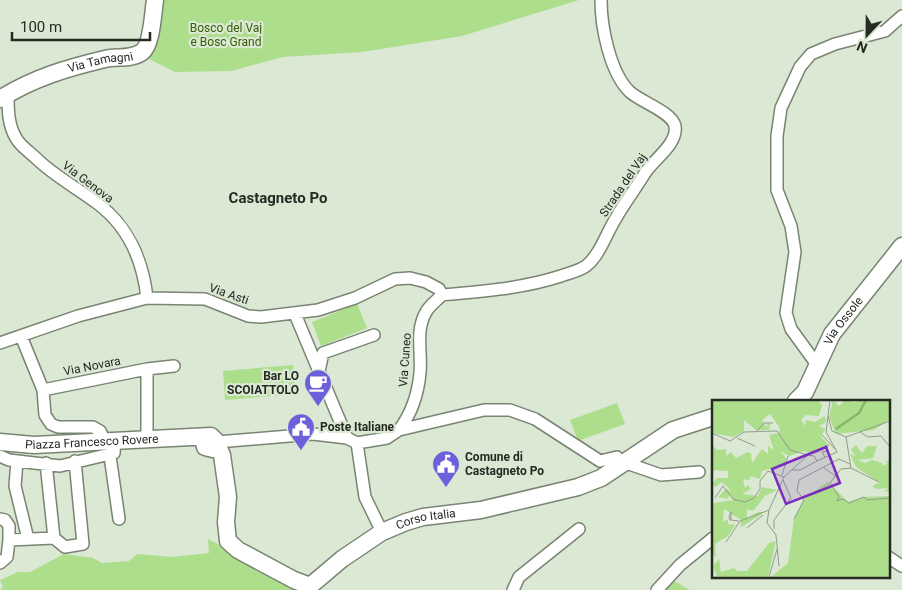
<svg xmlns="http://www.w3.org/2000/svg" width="902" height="590" font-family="Roboto,sans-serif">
<rect width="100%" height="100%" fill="#dbe8d3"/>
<!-- green -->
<path fill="#acde8c" d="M152 0H579L462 36 362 52 283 57 231 71 175 72 139 54Z
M357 304 367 328 321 346 312 322Z
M293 365 296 394 225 400 223 371Z
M617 403 625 424 578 441 570 420Z
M208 539 305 590H0L3 587 0 580 18 572H30L64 554 93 558 102 563 129 561 137 554 172 557 209 553Z
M674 581 690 590H665Z"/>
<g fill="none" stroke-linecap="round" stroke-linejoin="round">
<!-- street casing -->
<g stroke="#798472" stroke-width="14">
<path id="street" d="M8 94C8 109 8 125 16 138 20 146 31 153 38 160 56 177 77 188 97 203 128 226 143 261 147 298
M442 295C484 291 520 289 561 276 569 273 579 271 586 266 600 255 607 232 616 218 625 202 636 188 645 173 654 159 678 144 675 126 672 112 641 102 630 92 610 73 601 27 601 0
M295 314 347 438
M21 336 43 390 45 415 51 424 58 427H93L100 431 105 441
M0 343 78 316 147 298 205 299 248 316 261 317 318 310 355 298 395 279 410 278 426 282 439 289 442 295
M818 366 791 329 786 313 795 252 791 226 777 190V136L781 108 800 67 811 54 835 44 885 31 902 16
M147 369V439
M319 371 323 353 374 335
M43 390 147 369 174 366
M399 430C412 413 418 394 420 373 422 352 415 331 426 312 429 306 437 300 442 295
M217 442 313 434 347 438 357 443 387 438 399 430 484 410H510L535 419 600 461 617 457 623 464
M357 443 365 497 382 532
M0 456 9 460 60 466 114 453 115 441
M110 456 119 519
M17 461 15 486 28 539
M46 463 54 538
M626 463 661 475 699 472
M0 519 5 520 9 526V540
M888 557 902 566
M0 563 7 557 9 540 54 538 65 547 83 544 75 461
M513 590 519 577 579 529
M657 590 680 565 713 538"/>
</g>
<!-- secondary casing -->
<g stroke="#798472" stroke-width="19">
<g id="secondary">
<path id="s1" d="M0 99C33 78 67 68 105 59 117 56 131 60 142 52 152 45 153 12 155 0"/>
<path id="s2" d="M796 401 805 392 832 334 902 246"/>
<path id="s3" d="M0 442 34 445 211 436 217 442 213 449 205 447 204 442 207 437"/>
<path id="s4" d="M217 444 222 455 228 497 226 522 228 541 238 550 294 580 310 586 342 559 382 532 406 522 423 517 481 510 578 487 601 478 673 430 713 417"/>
</g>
</g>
<!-- street -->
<use href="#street" stroke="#fff" stroke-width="11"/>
<!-- secondary -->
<use href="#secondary" stroke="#fff" stroke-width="16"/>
</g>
<!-- icons -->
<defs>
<g id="cafe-pin" transform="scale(1.4375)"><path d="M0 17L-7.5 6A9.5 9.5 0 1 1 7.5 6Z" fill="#6d60da" stroke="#dbe8d3"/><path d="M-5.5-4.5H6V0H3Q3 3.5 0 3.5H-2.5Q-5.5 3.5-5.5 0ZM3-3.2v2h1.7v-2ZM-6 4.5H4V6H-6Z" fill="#fff"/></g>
<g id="civic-pin" transform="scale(1.4375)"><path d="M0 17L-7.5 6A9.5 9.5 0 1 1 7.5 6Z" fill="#6d60da" stroke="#dbe8d3"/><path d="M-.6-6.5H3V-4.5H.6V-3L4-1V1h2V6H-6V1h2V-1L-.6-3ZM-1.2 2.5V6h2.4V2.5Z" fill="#fff"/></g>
</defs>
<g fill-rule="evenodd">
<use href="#cafe-pin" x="318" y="383"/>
<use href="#civic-pin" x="301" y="427"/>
<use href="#civic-pin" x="446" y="464"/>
</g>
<g text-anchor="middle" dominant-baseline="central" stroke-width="4.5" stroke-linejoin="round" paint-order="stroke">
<!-- park labels -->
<g font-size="12" fill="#335f06" stroke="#dbe8d3">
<text x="226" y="28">Bosco del Vaj<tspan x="226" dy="14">e Bosc Grand</tspan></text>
</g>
<!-- street labels -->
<g font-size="12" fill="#252a22" stroke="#dbe8d3">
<text stroke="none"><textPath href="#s1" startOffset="108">Via Tamagni</textPath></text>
<text transform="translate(88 182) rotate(37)">Via Genova</text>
<text transform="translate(623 185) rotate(-56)">Strada del Vaj</text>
<text transform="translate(229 294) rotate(19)">Via Asti</text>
<text stroke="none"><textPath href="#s2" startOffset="94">Via Ossole</textPath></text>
<text transform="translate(405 360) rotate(-86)">Via Cuneo</text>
<text transform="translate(92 366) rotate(-11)">Via Novara</text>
<text stroke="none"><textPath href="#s3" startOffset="92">Piazza Francesco Rovere</textPath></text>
<text stroke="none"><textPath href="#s4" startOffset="329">Corso Italia</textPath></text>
</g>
<!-- poi labels -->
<g font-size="12" font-weight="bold" fill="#252a22" stroke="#dbe8d3" text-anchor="start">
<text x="299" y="376" text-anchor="end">Bar LO<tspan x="299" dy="14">SCOIATTOLO</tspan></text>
<text x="320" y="427">Poste Italiane</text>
<text x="465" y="457">Comune di<tspan x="465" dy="14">Castagneto Po</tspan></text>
</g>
<!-- quarter labels -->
<g font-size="15" font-weight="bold" fill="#252a22" stroke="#dbe8d3">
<text x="278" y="198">Castagneto Po</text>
</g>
</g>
<!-- overview -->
<g transform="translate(712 400)">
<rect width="178" height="178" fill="#dbe8d3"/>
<path d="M0 0H106L110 5 107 16 94 15 89 20 93 26 94 20 103 22 113 16 114 22 107 26 113 29 109 37 115 43 114 48 103 54 92 51 77 56 68 51 74 58 73 64 50 71 48 79 39 76 37 80 31 79 33 88 36 85 39 89 30 94 46 96 50 87 65 90 53 96 41 111 35 109V118L46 112H53L29 127V120L12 109 11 121 16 120V124L23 125 16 136 3 144 4 157 0 154V107L2 103 22 100 18 95 15 99 6 97 14 89 19 91 15 86 9 82 4 87 0 84 5 78H16V71L0 70 1 46 5 50 14 49V56L19 52 24 58 36 52 39 54 40 63 50 49 56 54V46L62 50 57 35 67 33 68 28 58 14 50 20 55 28V23L58 24 57 30H44L32 20V31L21 37 5 34 0 32ZM121 0 127 6 133 0H140L141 3 147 0H177V20L162 30 124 34 117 17ZM144 45 150 53 155 46H165L161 58 146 60 153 63 160 60 170 63 171 66 176 63 172 61H177V91L172 92 176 88 164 89 161 87 163 84 168 83 144 67 138 54 144 56 139 50ZM116 82 136 102 151 97 177 96V177H59L76 163 82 119 93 97ZM64 141 56 177H0L5 176 1 166 7 159 9 172 22 168 25 171H35L57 143Z" fill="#acde8c"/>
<path fill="none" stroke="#88b867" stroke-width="2.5" d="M124 29 147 13 154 0"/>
<path fill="none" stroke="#929c8c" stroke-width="1" d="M116 16 120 31 134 37M45 31 52 23H61M148 32 156 37 169 36 178 47M0 33 18 41 32 32 65 31 78 50 96 55M110 35 123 49M134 37 139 68 129 69 118 83 127 97 125 101 131 99 137 103 152 97 155 100 178 98M134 37 178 21M25 38 43 46M113 57 110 52 115 51 116 44M105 61 125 52 114 32 118 0M112 68 125 77M139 68 167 82M80 70H88L105 61M70 75 76 56M72 77 96 55 102 56 105 61M3 98 11 86 21 99 33 102 42 98 48 89V81L56 71 72 77M82 119 92 100 85 91 87 80 127 59 138 64M19 120H18L17 117 19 112V120L27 121M35 128 51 115M62 129V120L79 98 71 80M14 142 28 121 57 110M67 166 64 135 55 123 57 110 72 77M57 177 65 149"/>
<path fill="#7b2cbf" fill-opacity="0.15" stroke="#7b2cbf" stroke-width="2.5" d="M114 47 128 83 74 104 60 69Z"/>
<rect width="178" height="178" fill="none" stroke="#252a22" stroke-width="2.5"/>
</g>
<!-- north arrow -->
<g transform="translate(867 35) rotate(202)" stroke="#dbe8d3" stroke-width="4" paint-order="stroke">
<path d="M0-4L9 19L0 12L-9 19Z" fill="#252a22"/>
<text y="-8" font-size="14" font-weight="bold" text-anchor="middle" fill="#252a22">N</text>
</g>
<!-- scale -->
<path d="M12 32v8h138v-8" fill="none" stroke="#252a22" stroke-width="2.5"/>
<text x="20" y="32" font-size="15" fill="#252a22" stroke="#dbe8d3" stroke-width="4" paint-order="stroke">100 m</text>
</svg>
